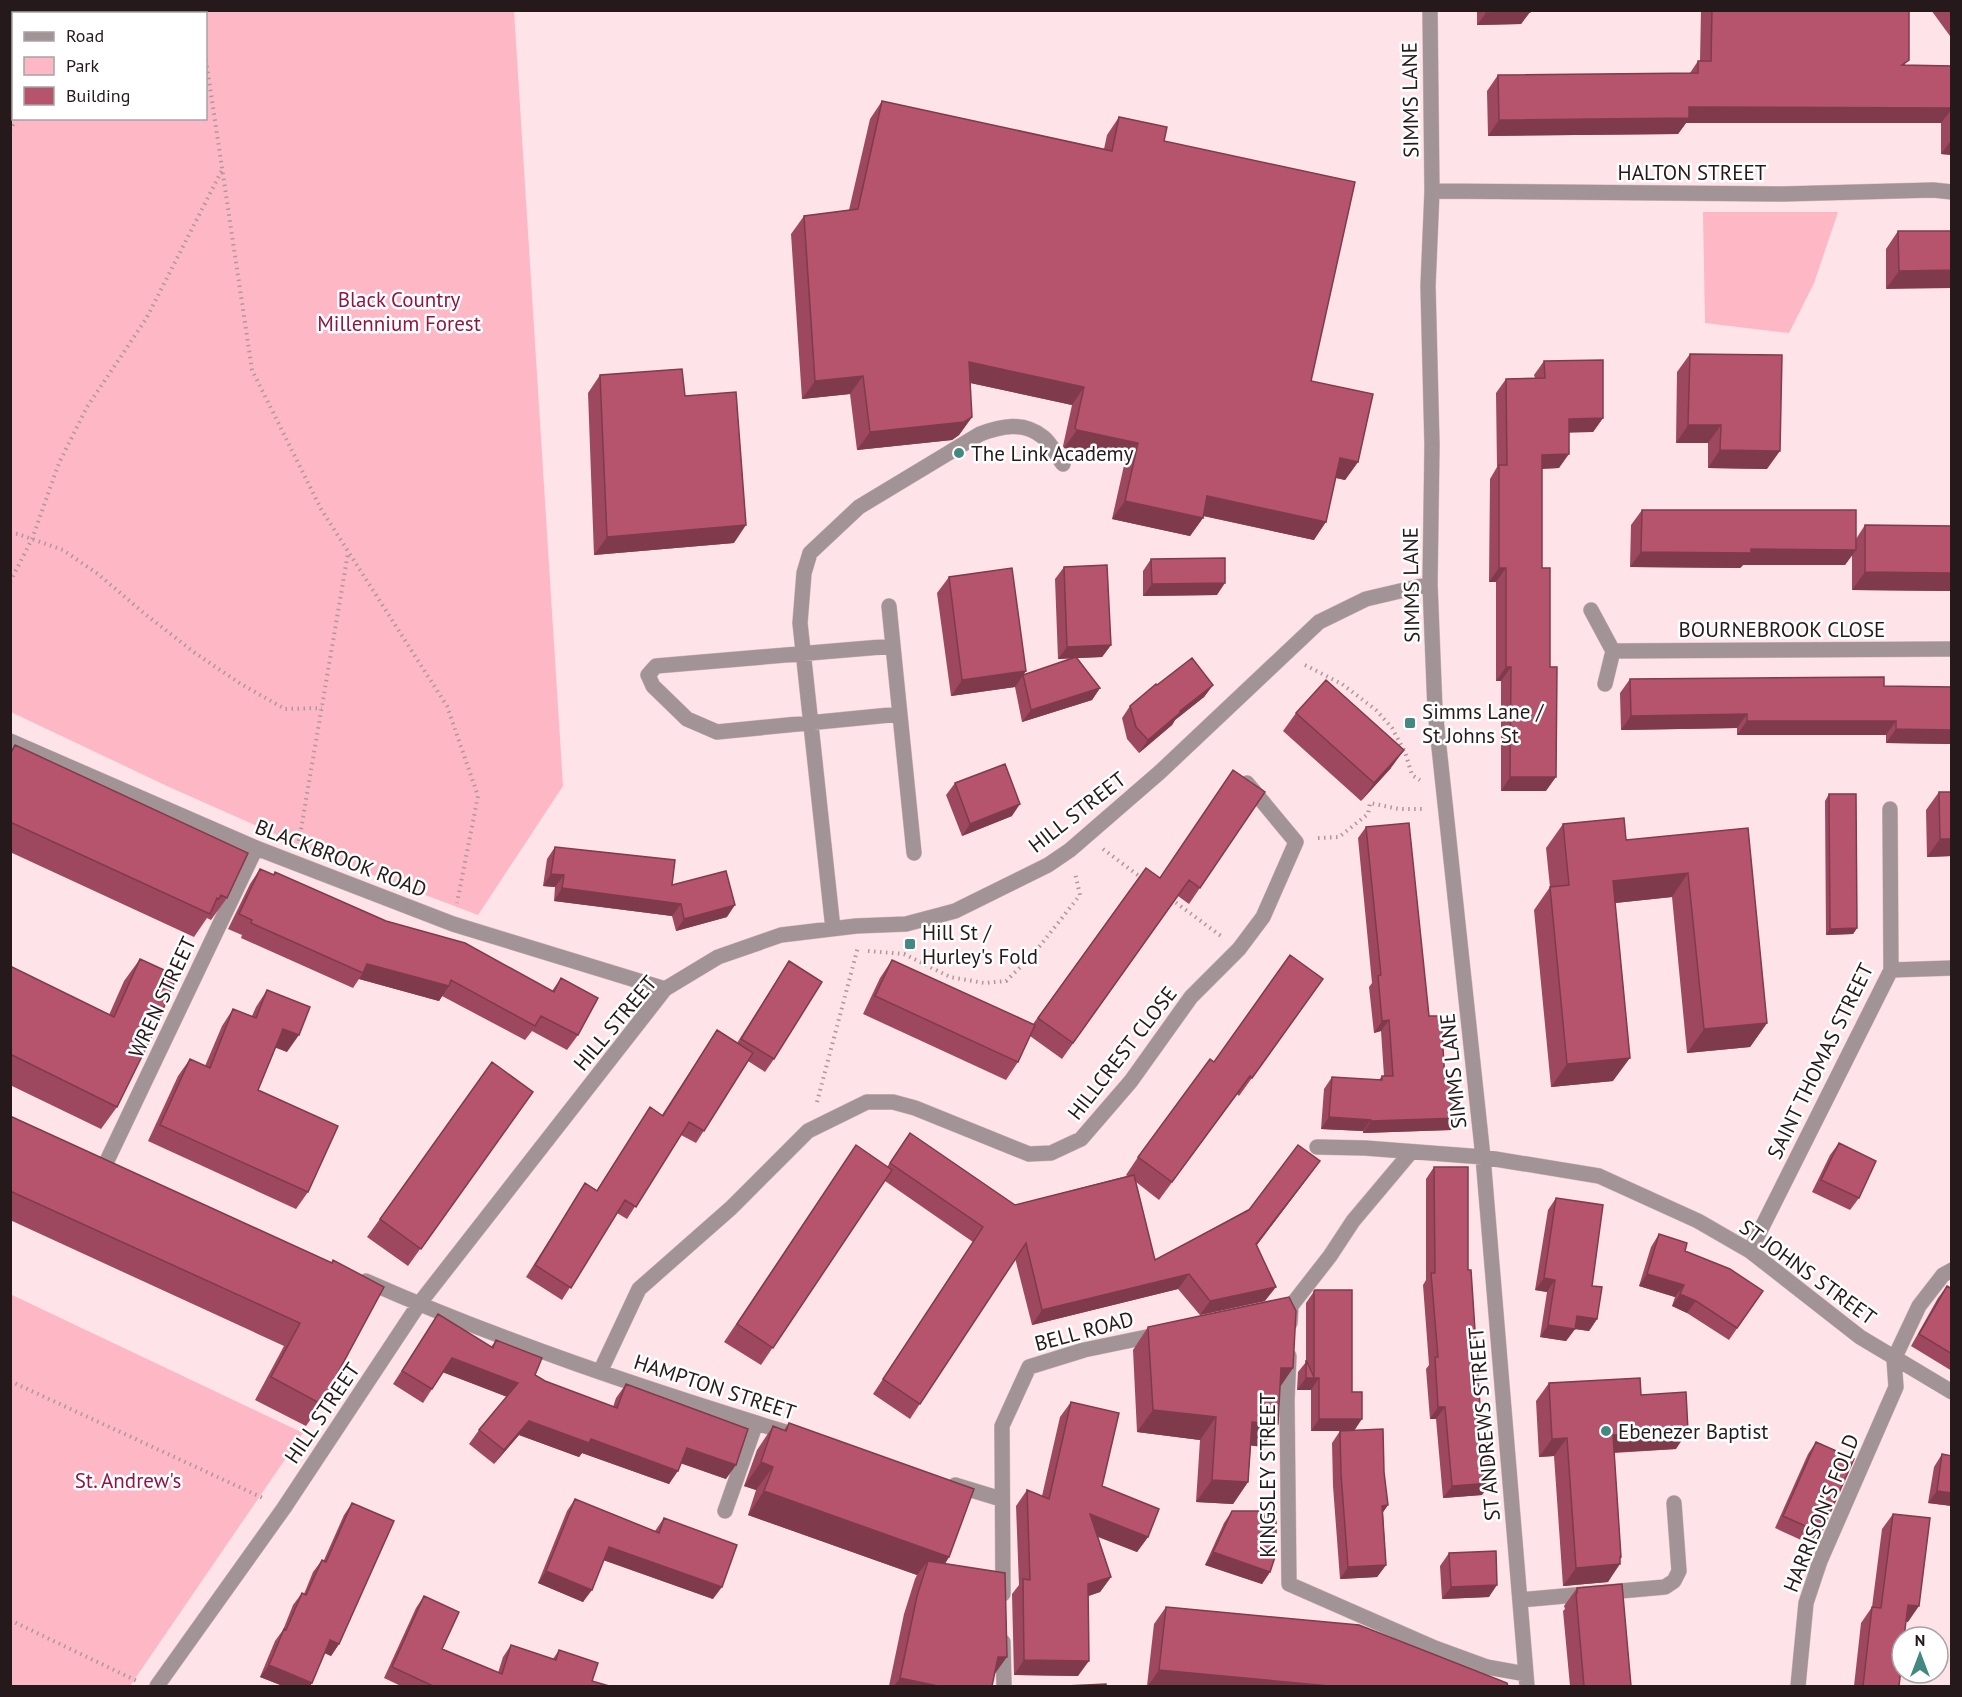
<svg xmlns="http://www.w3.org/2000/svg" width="1962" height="1697" font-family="'PT Sans',sans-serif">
<rect width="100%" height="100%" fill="#fee3e8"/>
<!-- green -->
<path fill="#feb7c5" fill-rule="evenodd" d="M11 10 514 11 563 786 478 915 331 859 167 786 11 712ZM14 14H206V118H14Z
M1703 212H1838L1814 283 1789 333 1705 323Z
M10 1294 303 1433 130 1686H11Z"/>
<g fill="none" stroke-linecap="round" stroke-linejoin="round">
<!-- minor casing -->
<g stroke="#d7bfc3" stroke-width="16">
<path id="minor" d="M1430 10 1432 191 1428 286 1432 445 1430 584 1435 710 1483 1157 1527 1686
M1432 191 1783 194 1933 190 1952 192
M889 606 893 646
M1591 610 1613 651 1952 649
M1605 684 1613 651
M900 714 717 732 687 719 653 686 648 675 656 666 893 646 914 853
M10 741 256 848 453 924 665 989
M833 929 800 623 804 573 810 553 859 507 980 434C1001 426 1023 421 1043 437 1051 443 1057 456 1063 464
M1891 970 1952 968
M1317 1147 1365 1148 1483 1157 1599 1176 1698 1221 1750 1251 1860 1337 1952 1392
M105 1165 256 848
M1750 1251 1891 970 1890 809
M366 1281C504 1342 648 1390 792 1434
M1290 1323 1291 1306 1330 1256 1353 1221 1411 1152
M1289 1356 1287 1400 1289 1584 1435 1648 1487 1667 1526 1674
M600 1372 639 1289 731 1208 808 1131 867 1102H893L915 1108 1029 1154 1051 1153 1081 1139 1131 1081 1191 997 1239 949 1263 917 1296 842 1247 783
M955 1485 1001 1499
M725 1511 756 1423
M1003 1594 1002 1426 1029 1367 1084 1350 1161 1334
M1520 1600 1665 1587 1674 1581 1679 1571 1674 1503
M1003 1642 1004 1686
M157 1686 284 1508 419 1304 665 989 718 957 781 935 856 926 906 924 955 911 1048 865 1070 850 1160 772 1319 622 1366 599 1430 584
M1798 1686 1806 1603 1820 1561 1896 1387 1894 1359 1919 1306 1943 1275 1952 1270"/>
</g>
<!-- path -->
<path stroke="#ad989b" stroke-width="4" stroke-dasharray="1.5 4.5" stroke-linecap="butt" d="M197 10 198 14
M83 14 85 10
M206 60 252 370 321 509 447 706 478 796 457 903
M10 131 16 118
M10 533 18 534 63 550 98 574 145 614 195 653 241 684 285 709 322 708
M10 582 32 539 59 463 87 407 146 319 222 170
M1305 665 1342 684 1376 710 1392 728 1405 752 1412 775 1420 780
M1318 838 1339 837 1368 814 1370 803 1399 809H1422
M299 841 348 553
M1103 849 1143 879
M1171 899 1221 936
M868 951 904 954 950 977 984 983 1006 981 1032 956 1080 895 1075 873
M817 1102 858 947
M10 1381 263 1498
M10 1620 137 1681"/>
<!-- minor -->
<use href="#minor" stroke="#a29496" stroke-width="15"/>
</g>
<!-- wall -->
<path fill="#9d485e" d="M1477 10H1530V12L1521 24 1477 25Z
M1701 10H1909L1905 65 1952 66V155L1941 154V123H1686L1678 134 1488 136 1487 91 1498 75 1690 73 1698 61H1700Z
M1931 10H1952V35L1950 36Z
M882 101 1104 149 1107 135 1119 117 1164 141 1311 381 1358 462 1345 480 1336 478 1314 540 1203 516V518L1190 536 1112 519 1125 461 1064 448 1063 446 1072 405 970 383 972 417 959 435 952 440 857 450 850 394 802 399 791 234 804 216 849 210 870 119Z
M1898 231H1952L1886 289V249Z
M1690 354 1767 469 1708 468V443H1676L1677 372Z
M1544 361 1603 418 1593 432H1569L1559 468 1542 469V568L1546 791H1501V681H1496V582H1489L1490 479 1497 467 1496 393 1506 379 1535 378 1534 375Z
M600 375 685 396 734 543 594 555 588 393Z
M1642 510 1856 539 1865 525 1952 526V591L1852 590V555L1845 565H1743L1740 568 1630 567 1631 525Z
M1151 559 1217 595 1143 596V571Z
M1064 567 1111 645 1102 657 1076 658 1100 688 1092 700 1022 722 1015 687 951 696 937 593 949 577 1026 671 1023 675 1074 658 1058 659 1055 579Z
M1630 679 1884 686 1952 687V744L1886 743V735H1737V728L1621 730 1620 693Z
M1157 685H1213L1204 697 1175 720 1172 725 1139 753 1127 739 1122 718 1130 706Z
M1296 713 1391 768 1361 801 1283 731Z
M15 745 227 898 211 920 207 918 194 937 10 852V752Z
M955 783 1012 816 962 836 946 795Z
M1265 792 1189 904 1178 896 1062 1059 1030 1036 1018 1062 1006 1080 863 1014 880 978 892 960 1033 1024 1146 868 1160 878Z
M1939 792 1952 856 1927 857 1926 810Z
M1829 794 1857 928 1853 934 1826 935 1825 801Z
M1563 824 1626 840 1748 828 1767 1023 1750 1047 1687 1053 1672 897 1615 903 1613 1081 1551 1087 1534 910 1550 887 1546 848Z
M1366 827 1429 1016 1445 1080 1451 1130 1363 1133V1131L1321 1129 1324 1089 1332 1077 1379 1080 1382 1076H1384L1381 1031 1374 1033 1369 987 1372 983 1358 838Z
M555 847 672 885 727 917 676 931 672 916 554 901 555 887 543 886 547 859Z
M260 869 273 875 275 872 386 921 552 991 561 978 578 1035 567 1050 532 1031 525 1040 442 996 439 1001 359 979 353 988 241 938 242 935 228 929 250 884Z
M140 959 117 1107 101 1129 10 1085V966L109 1015 124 981Z
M789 961 774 1059 765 1072 748 1061 696 1143 681 1135 627 1219 617 1213 562 1300 526 1277 585 1183 597 1190 650 1107 662 1115 717 1030 737 1043Z
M1323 979 1239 1096 1237 1094 1159 1200 1136 1182 1155 1260 1309 1176 1257 1245 1265 1301 1200 1315 1178 1289 1032 1325 1015 1258 910 1419 873 1394 973 1242 885 1181 761 1365 724 1342 856 1145 887 1167 910 1133 1015 1205 1127 1176 1126 1175 1138 1157 1214 1062Z
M267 990 287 1052 276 1047 258 1090 308 1192 296 1209 148 1141 178 1076 190 1059 205 1066 222 1026 233 1009 252 1016 256 1007Z
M492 1062 533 1092 408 1266 367 1237Z
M10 1116 331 1263 321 1404 306 1426 255 1400 284 1346 10 1220Z
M1839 1143 1859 1198 1850 1210 1812 1192 1830 1155Z
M1434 1167 1468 1270 1482 1495 1443 1498 1436 1419H1430L1426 1369 1429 1365 1423 1285 1426 1280V1179Z
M1556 1198 1592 1286 1597 1319 1589 1331 1575 1329 1566 1341 1540 1337 1547 1292 1535 1290 1548 1210Z
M1659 1234 1685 1251 1763 1291 1729 1340 1687 1313 1672 1306 1675 1297 1639 1286 1651 1247Z
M1947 1286 1952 1289V1371L1911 1346 1938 1298Z
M1315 1290 1352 1392 1354 1430 1384 1472 1388 1505 1383 1512 1386 1565 1377 1577 1340 1579 1333 1486 1332 1443 1340 1431H1344H1311V1390H1297L1298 1372 1306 1362V1303Z
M438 1314 491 1347 496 1340 535 1375 545 1381 613 1407 616 1398 626 1384 726 1479 681 1463 669 1484 582 1453 579 1457 519 1435 494 1464 469 1444 479 1430 507 1397 443 1372 423 1403 393 1384Z
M1148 1327 1293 1368 1280 1386 1263 1447 1251 1445 1248 1482 1233 1504 1196 1502 1200 1440 1137 1432 1133 1350Z
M1549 1383 1641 1395 1676 1449 1614 1453 1621 1557 1608 1582 1563 1586 1554 1456 1539 1457 1536 1401Z
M1071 1402 1102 1486 1148 1537 1137 1552 1098 1537 1111 1577 1100 1592 1088 1596 1078 1676 1014 1675 1012 1594 1019 1585 1016 1506 1027 1490 1042 1496 1060 1417Z
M789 1423 949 1557 945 1564 994 1675 992 1686H889L904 1614 915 1579 917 1575 748 1515 756 1490 744 1486 757 1450 773 1426 784 1430Z
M1816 1442 1821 1533 1812 1545 1775 1528 1808 1454Z
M1942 1454 1952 1506 1928 1503 1934 1467Z
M575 1499 655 1531 664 1518 713 1599 604 1560 583 1602 538 1583 567 1511Z
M352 1503 339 1644 331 1656 325 1653 312 1683 310 1686H283L260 1677 275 1641 283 1630 293 1605 302 1593 304 1594 313 1572 322 1560H324L344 1515Z
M1232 1511 1270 1572 1262 1584 1205 1565 1224 1523Z
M1893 1514 1908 1622 1906 1621 1899 1686H1854L1861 1623 1872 1607 1882 1529Z
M1449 1553 1489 1597 1442 1599 1440 1566Z
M1577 1588 1631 1686H1570L1563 1611 1565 1609 1564 1606Z
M424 1596 442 1649 498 1673 503 1657 511 1645 553 1659 559 1650 592 1681 609 1686H401L384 1678 416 1608Z
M1166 1607 1508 1686H1147L1154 1624Z"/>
<!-- shaded-wall -->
<path fill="#7f3b4c" d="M1530 12 1521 24 1477 25 1486 13Z
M1689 107 1952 108V109L1941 123H1686L1678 134 1488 136 1499 120Z
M1952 139V155L1941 154Z
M1952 270V288L1886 289 1899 271Z
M969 362 1084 387 1072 405 957 380Z
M863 376 850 394 802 399 815 381Z
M972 417 959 435 952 440 857 450 870 432Z
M1603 418 1593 432 1559 433 1569 419Z
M1688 425H1721L1708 443H1676Z
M1077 430 1138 443 1125 461 1064 448Z
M1720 450 1780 451 1767 469 1708 468Z
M1569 454 1559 468 1533 469 1542 455Z
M1340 458 1358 462 1345 480 1328 476Z
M1207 496 1326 522 1314 540 1195 514Z
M1125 501 1203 518 1190 536 1112 519Z
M746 525 734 543 594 555 607 537Z
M1751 549 1856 550 1845 565H1743L1740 568 1630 567 1641 552Z
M1499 568H1506L1496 582H1489Z
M1865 572 1952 573V591L1852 590Z
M1225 583 1217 595 1143 596 1152 584Z
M1111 645 1102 657 1058 659 1067 647Z
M1506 667H1511L1501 681H1496Z
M1026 671 1015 687 951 696 962 680Z
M1213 685 1204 697 1175 720 1172 725 1139 753 1148 740 1180 711Z
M1100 688 1092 700 1022 722 1031 710Z
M1747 714 1737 728 1621 730 1631 716Z
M1747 721H1896L1886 735H1737Z
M1896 729 1952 730V744L1886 743Z
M1404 750 1391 768 1361 801 1374 783Z
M1510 777H1556L1546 791H1501Z
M1020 804 1012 816 962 836 970 824Z
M1940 839H1952V856L1927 857Z
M1688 873 1672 897 1596 905 1613 881Z
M551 874 564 875 555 887 543 886Z
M562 888 681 904 672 916 554 901Z
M735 905 727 917 676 931 684 919Z
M1857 928 1853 934 1826 935 1830 929Z
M367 964 449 986 439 1001 359 979 363 973Z
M1389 1020 1381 1031 1374 1033 1382 1021Z
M1767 1023 1750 1047 1687 1053 1704 1029Z
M283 1029 299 1035 287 1052 271 1046Z
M1630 1058 1613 1081 1551 1087 1567 1064Z
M1329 1117 1371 1120 1363 1131 1321 1129Z
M1459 1118 1451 1130 1363 1133 1371 1121Z
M1320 1161 1309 1176 1246 1259 1256 1244Z
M1189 1274 1178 1289 1032 1325 1042 1310Z
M1647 1274 1684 1285 1675 1297 1639 1286Z
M1544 1278 1555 1280 1547 1292 1535 1290Z
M1276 1287 1265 1301 1200 1315 1210 1301Z
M1680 1294 1696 1301 1687 1313 1672 1306Z
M1577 1316 1597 1319 1589 1331 1575 1329 1566 1341 1540 1337 1548 1325Z
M452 1358 518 1383 508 1397 442 1372Z
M1281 1368H1293L1278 1390Z
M1306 1378H1319L1311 1390H1297Z
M1438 1407H1445L1436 1419H1430Z
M1153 1410 1216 1417 1200 1440 1137 1432Z
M1319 1419H1362L1354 1431H1311Z
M529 1421 591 1439 678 1471 669 1484 582 1453 579 1457 519 1435 494 1464 504 1450Z
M1252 1422 1278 1424 1263 1447 1237 1444Z
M1688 1431 1676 1449 1601 1453 1613 1435Z
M1567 1438 1554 1456 1539 1457 1552 1439Z
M687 1448 736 1465 726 1479 677 1462Z
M761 1462 773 1467 756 1490 744 1486Z
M1212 1480 1248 1482 1233 1504 1196 1502Z
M1491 1483 1482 1495 1443 1498 1452 1486Z
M764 1491 949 1557 933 1581 928 1561 917 1575 748 1515Z
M1937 1491 1952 1493V1506L1928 1503Z
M1388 1505 1379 1518 1382 1506Z
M1090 1514 1148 1537 1137 1552 1079 1529Z
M609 1547 722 1587 713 1599 600 1559Z
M1213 1552 1270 1572 1262 1584 1205 1565Z
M1621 1557 1616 1565 1620 1564 1608 1582 1563 1586 1576 1568Z
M1386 1565 1377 1577 1340 1579 1348 1567Z
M546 1571 592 1590 583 1602 538 1583Z
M1111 1577 1100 1592 1077 1600 1088 1584Z
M1497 1585 1489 1597 1442 1599 1451 1587Z
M1908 1605 1919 1606 1908 1622 1897 1620Z
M330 1640 339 1644 331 1656 322 1652Z
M998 1657H1007L994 1675Z
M1024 1660 1089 1661 1078 1676 1014 1675Z
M269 1665 312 1683 310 1686H283L260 1677Z
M1159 1670 1330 1686H1148Z
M900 1678 938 1686H894Z"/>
<!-- building -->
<path fill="#b6546d" stroke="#7f3b4c" stroke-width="1.5" d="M1486 10H1530V12L1486 13Z
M1712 10H1909V60L1902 65 1952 66V108L1689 107V118L1499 120 1498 75 1698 73V61H1711Z
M882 101 1112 151 1119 117 1167 127 1164 141 1355 182 1311 381 1373 394 1358 462 1340 458 1326 522 1207 496 1203 518 1125 501 1138 443 1077 430 1075 428 1084 387 969 362 972 417 964 422 870 432 863 376 815 381 804 216 858 209Z
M1898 231H1952V270L1899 271Z
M1690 354 1782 355 1780 451 1720 450 1721 425H1688Z
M1603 360V418L1569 419V454L1542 455V568H1550V667H1557L1556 777H1510L1511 667H1506V568H1499V465H1507L1506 379 1545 378 1544 361Z
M682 369 685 396 736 392 746 525 607 537 600 375Z
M1642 510H1856V550L1751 549V553L1641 552Z
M1865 525 1952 526V573L1865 572Z
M1225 558V583L1152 584 1151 559Z
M1107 565 1111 645 1067 647 1064 567Z
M1012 568 1026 671 962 680 949 577Z
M1076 657 1100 688 1031 710 1023 675Z
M1192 658 1213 685 1180 711 1181 712 1148 740 1136 727 1130 706 1156 684 1157 685Z
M1884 677V686L1952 687V730L1896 729V721H1747V714L1631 716 1630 679Z
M1326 680 1404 750 1374 783 1296 713Z
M15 745 248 853 227 898 221 895 219 899 217 898 210 914 10 822V755Z
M1005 764 1020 804 970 824 955 783Z
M1233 770 1265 792 1200 888 1189 880 1073 1043 1038 1018 1146 868 1160 878Z
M1939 792H1952V839H1940Z
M1829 794H1856L1857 928 1830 929Z
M1624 818 1626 840 1748 828 1767 1023 1704 1029 1688 873 1613 881 1630 1058 1567 1064 1550 887 1569 885 1563 824Z
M1409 823 1429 1016H1441L1445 1080H1458L1459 1118 1371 1121V1120L1329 1117 1332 1077 1382 1080V1076H1393L1389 1020 1382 1021 1378 976 1381 975 1366 827Z
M555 847 675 860 672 885 726 871 735 905 684 919 681 904 562 888 564 875 551 874Z
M260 869 274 875 275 872 386 921 465 943 554 992 561 978 598 998 578 1035 541 1016 535 1026 451 980 449 986 367 964 363 973 251 923 252 920 239 914Z
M1290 955 1323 979 1252 1078 1250 1076 1172 1182 1138 1157 1210 1059 1214 1062Z
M140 959 177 976 152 1036 117 1107 10 1054V966L114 1017Z
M892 960 1035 1025 1018 1062 875 996Z
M789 961 822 982 774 1059 741 1039Z
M267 990 310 1007 299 1035 283 1029 258 1090 338 1126 308 1192 160 1125 190 1059 210 1068 233 1009 256 1018Z
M717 1030 753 1053 704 1131 689 1122 636 1207 625 1200 571 1288 535 1265 585 1183 597 1191 650 1107 663 1116Z
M492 1062 533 1092 421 1249 380 1219Z
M10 1116 332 1263 333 1260 384 1287 321 1404 271 1377 300 1323 10 1191Z
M910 1133 1015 1205 1134 1175 1155 1260 1249 1210 1298 1145 1320 1161 1256 1244 1276 1287 1210 1301 1189 1274 1042 1310 1026 1243 920 1404 883 1379 983 1227 890 1163Z
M1839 1143 1876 1161 1859 1198 1821 1180Z
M856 1145 892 1170 773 1348 737 1324Z
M1434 1167H1468V1270H1471L1481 1421H1486L1491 1483 1452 1486 1445 1407H1438L1435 1357H1438L1431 1273H1435Z
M1556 1198 1603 1205 1592 1286 1602 1287 1597 1319 1577 1316 1575 1329 1548 1325 1555 1280 1544 1278Z
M1659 1234 1687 1243 1685 1251 1730 1269 1763 1291 1737 1328 1696 1301 1680 1294 1684 1285 1647 1274Z
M1947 1286 1952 1289V1354L1919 1334Z
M1315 1290H1352V1392H1362V1419H1319V1378H1306V1360L1314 1377V1291Z
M1289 1297 1296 1311 1293 1368H1281L1278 1424 1252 1422 1248 1482 1212 1480 1216 1417 1153 1410 1148 1327Z
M438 1314 493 1348 496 1340 542 1358 535 1375 545 1381 617 1408 626 1384 748 1429 736 1465 687 1448 678 1471 591 1439 589 1443 529 1421 504 1450 479 1430 518 1383 452 1358 432 1389 402 1371Z
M1640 1378 1641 1395 1686 1392 1688 1431 1613 1435 1621 1557H1620V1564L1576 1568 1567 1438 1552 1439 1549 1383Z
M1071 1402 1119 1413 1102 1486 1159 1509 1148 1537 1090 1514 1111 1577 1088 1584 1089 1661 1024 1660 1023 1579 1030 1580 1027 1490 1049 1499Z
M789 1423 974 1489 949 1557 764 1491 773 1467 761 1462 773 1426 786 1431Z
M1383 1429 1384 1472 1388 1505 1382 1506 1386 1565 1348 1567 1341 1474 1340 1431Z
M1816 1442 1854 1459 1821 1533 1783 1516Z
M1942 1454 1952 1456V1493L1937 1491Z
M575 1499 659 1533 664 1518 737 1545 722 1587 609 1547 592 1590 546 1571Z
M352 1503 394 1521 339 1644 330 1640 312 1683 269 1665 284 1629 286 1630 302 1593 306 1595 322 1560 326 1562Z
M1232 1511H1276V1554L1270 1572 1213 1552Z
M1893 1514 1930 1518 1919 1606 1908 1605 1904 1637H1902V1659L1899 1686H1863L1872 1607 1881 1608Z
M1496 1551 1497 1585 1451 1587 1449 1553Z
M928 1561 1005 1573 1007 1657H998L992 1686H938L900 1678 917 1596Z
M1622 1584 1631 1686H1584L1576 1594 1577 1593V1588Z
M424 1596 459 1612 442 1649 502 1674 511 1645 556 1660 559 1650 598 1663 592 1681 609 1686H433L392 1667Z
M1166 1607 1359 1625 1507 1683 1508 1686H1330L1159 1670Z
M1106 1684V1686H1066Z"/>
<!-- markers -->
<g fill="#438981" stroke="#fff" stroke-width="2">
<circle cx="959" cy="453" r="6"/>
<rect x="1404" y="717" width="12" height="12" rx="3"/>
<rect x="904" y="938" width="12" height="12" rx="3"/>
<circle cx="1606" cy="1431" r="6"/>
</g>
<g text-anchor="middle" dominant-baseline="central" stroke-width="5" stroke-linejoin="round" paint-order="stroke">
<!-- street labels -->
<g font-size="21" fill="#25191b" stroke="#fff">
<text transform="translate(1410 100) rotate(-91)">SIMMS LANE</text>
<text x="1692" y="172">HALTON STREET</text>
<text transform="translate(1411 585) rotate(-91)">SIMMS LANE</text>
<text x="1782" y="629">BOURNEBROOK CLOSE</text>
<text transform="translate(1077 812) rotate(-38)">HILL STREET</text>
<text transform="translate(341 858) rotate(21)">BLACKBROOK ROAD</text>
<text transform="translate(162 997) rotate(-65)">WREN STREET</text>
<text transform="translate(615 1023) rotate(-50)">HILL STREET</text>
<text transform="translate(1122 1053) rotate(-52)">HILLCREST CLOSE</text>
<text transform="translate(1820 1061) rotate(-64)">SAINT THOMAS STREET</text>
<text transform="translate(1453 1071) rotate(-96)">SIMMS LANE</text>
<text transform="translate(1808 1272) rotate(36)">ST JOHNS STREET</text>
<text transform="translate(1084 1331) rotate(-15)">BELL ROAD</text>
<text transform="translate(715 1387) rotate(18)">HAMPTON STREET</text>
<text transform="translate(322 1413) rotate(-56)">HILL STREET</text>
<text transform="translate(1484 1424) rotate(-95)">ST ANDREWS STREET</text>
<text transform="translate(1267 1475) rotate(-90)">KINGSLEY STREET</text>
<text transform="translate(1821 1513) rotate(-68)">HARRISON'S FOLD</text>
</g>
<!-- park labels -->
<g font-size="21" fill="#911543" stroke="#fff">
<text x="399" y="299">Black Country<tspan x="399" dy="24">Millennium Forest</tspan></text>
<text x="128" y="1480">St. Andrew's</text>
</g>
<!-- poi labels -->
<g font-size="21" fill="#25191b" stroke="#fff" text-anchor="start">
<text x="971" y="453">The Link Academy</text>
<text x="1422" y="711">Simms Lane /<tspan x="1422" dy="24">St Johns St</tspan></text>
<text x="922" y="932">Hill St /<tspan x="922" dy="24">Hurley's Fold</tspan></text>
<text x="1618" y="1431">Ebenezer Baptist</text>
</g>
</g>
<!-- border -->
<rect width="1962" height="1697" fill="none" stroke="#25191b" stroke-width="24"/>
<!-- legend -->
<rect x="12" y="12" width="195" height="108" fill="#ffffff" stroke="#a8a3a4" stroke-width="1.5"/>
<rect x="24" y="32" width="30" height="9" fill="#a29496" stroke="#a8a3a4" stroke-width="1.5"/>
<text x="66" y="42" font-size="18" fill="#25191b">Road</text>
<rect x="24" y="57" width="30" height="18" fill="#feb7c5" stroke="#a8a3a4" stroke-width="1.5"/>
<text x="66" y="72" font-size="18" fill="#25191b">Park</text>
<rect x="24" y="87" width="30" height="18" fill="#b6546d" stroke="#a8a3a4" stroke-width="1.5"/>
<text x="66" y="102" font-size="18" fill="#25191b">Building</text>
<!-- north arrow -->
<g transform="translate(1920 1655)"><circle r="28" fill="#ffffff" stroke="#a8a3a4" stroke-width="1.5"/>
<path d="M0-4.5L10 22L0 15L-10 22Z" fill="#438981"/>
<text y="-9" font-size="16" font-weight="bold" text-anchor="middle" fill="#25191b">N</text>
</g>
</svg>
